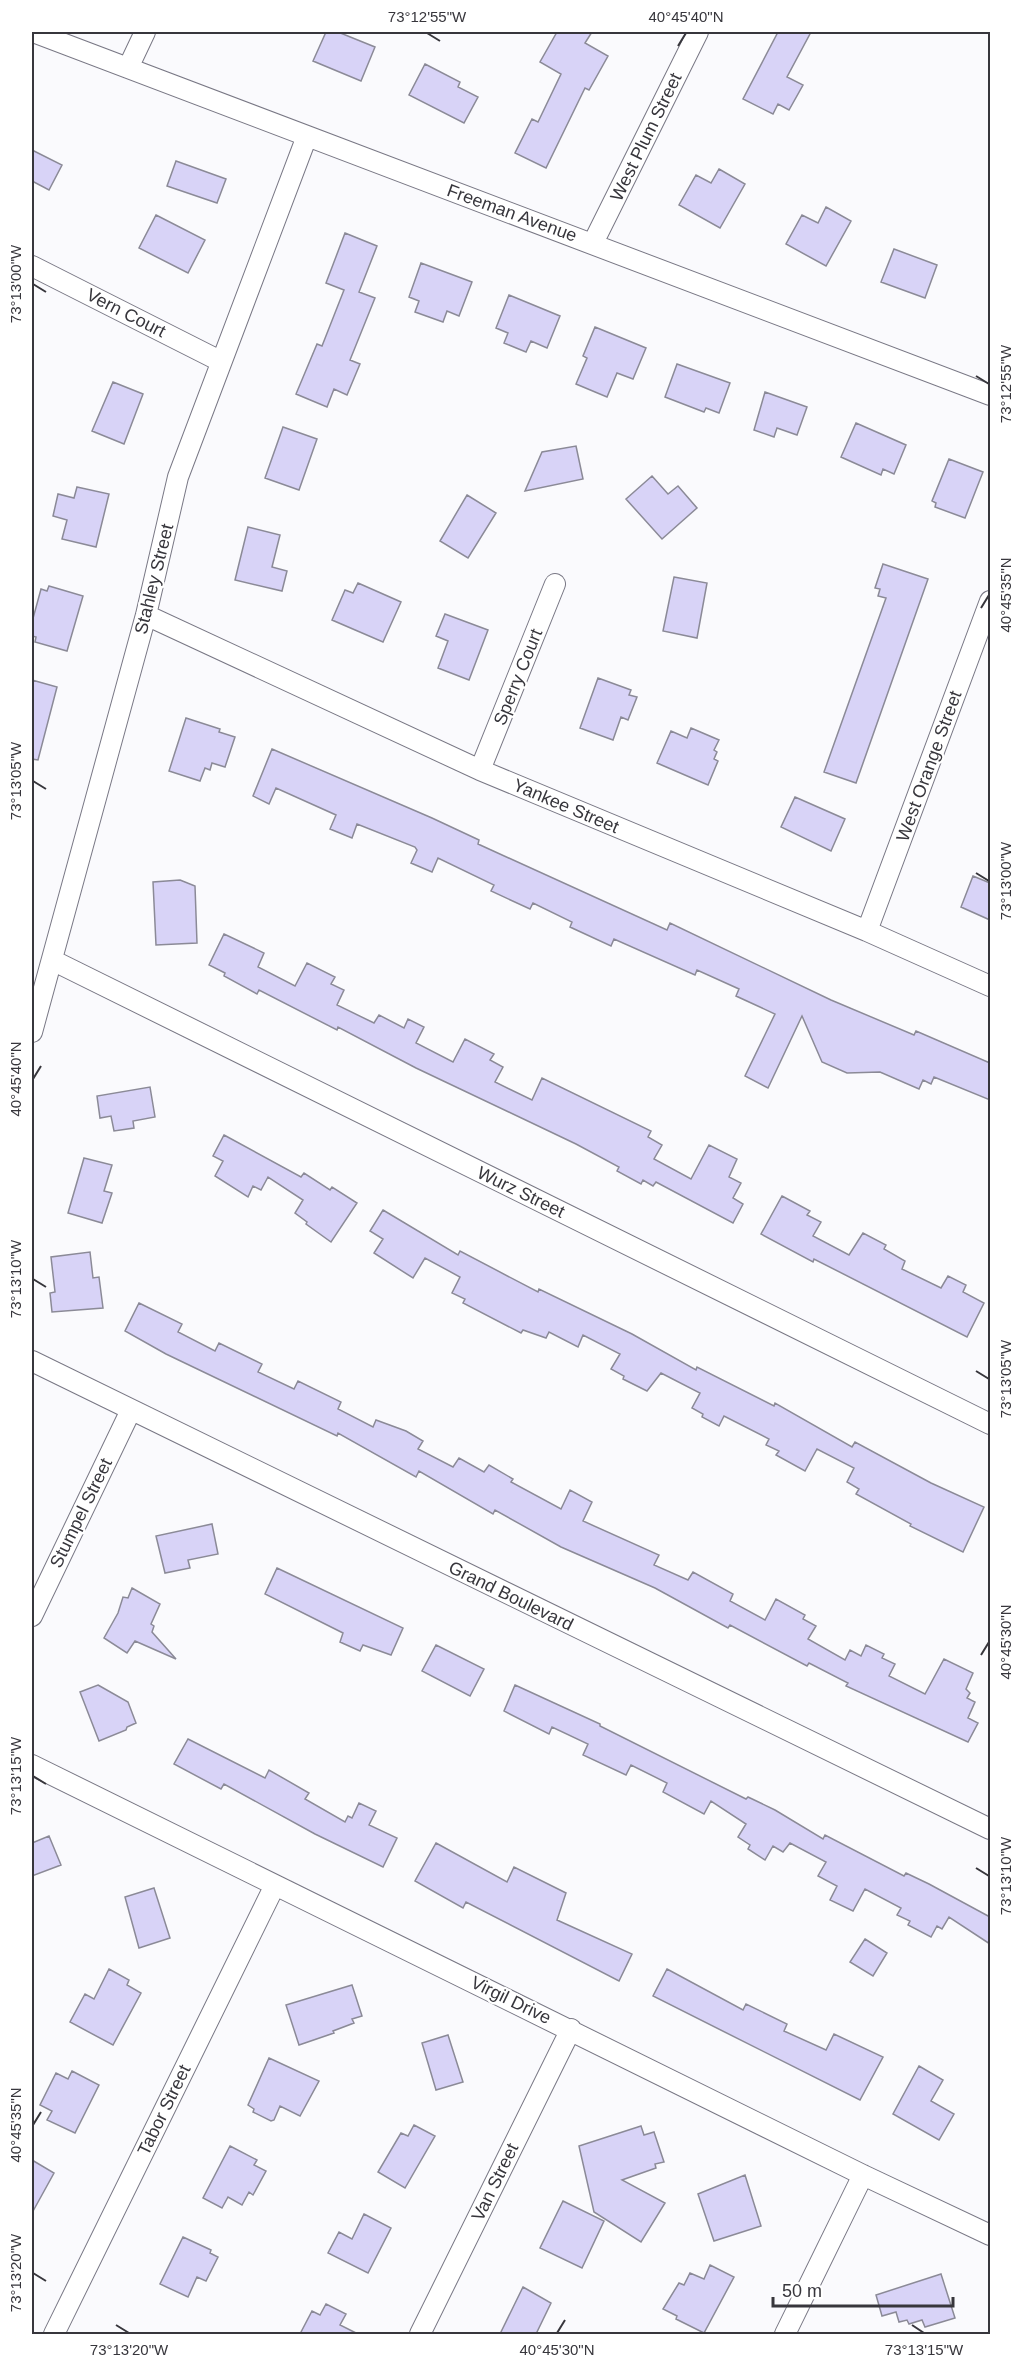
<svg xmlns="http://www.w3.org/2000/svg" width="1022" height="2366" font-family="Helvetica,sans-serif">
<rect width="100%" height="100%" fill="#fafafd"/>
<!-- building -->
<path fill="#d8d3f7" stroke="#8b8a97" stroke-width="1.5" d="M326 32H338L375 47 361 81 313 61Z
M557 32H592L585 43 608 56 589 90 585 88 546 168 515 153 532 119 538 122 561 74 540 62Z
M778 32H811L787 77 803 85 789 110 778 104 773 114 743 99Z
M425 64 460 82 458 87 478 97 464 123 409 95Z
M32 150 62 165 49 190 32 181Z
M176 161 226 179 217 203 167 186Z
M719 169 745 184 720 228 679 205 696 175 711 183Z
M826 207 851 221 826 266 786 244 802 215 818 223Z
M156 215 205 240 188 273 139 248Z
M345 233 377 246 359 292 375 298 350 360 360 364 347 395 334 389 327 407 296 394 317 344 322 346 344 290 326 283Z
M894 249 937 265 925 298 881 282Z
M421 263 472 282 459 316 447 311 443 322 415 312 419 301 409 297Z
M509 295 560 316 547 348 531 341 526 352 504 343 508 333 496 328Z
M595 327 646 348 633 379 617 373 607 397 576 384 587 358 583 356Z
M677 364 730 383 719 413 706 408 704 412 665 397Z
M113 382 143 394 124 444 92 431Z
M765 392 807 407 797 435 777 428 774 437 754 430Z
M856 423 906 445 894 474 883 469 881 475 841 457Z
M283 427 317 439 299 490 265 478Z
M576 446 583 479 525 491 542 452Z
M949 459 983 472 965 518 935 507 936 503 932 501Z
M652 476 668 494 678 486 697 508 662 539 626 499Z
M77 487 109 494 96 547 62 539 67 520 53 516 58 494 74 498Z
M467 495 496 513 468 558 440 541Z
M248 527 280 535 272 567 287 571 282 591 235 580Z
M883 564 928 579 856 783 824 772 886 598 878 596 880 589 875 588Z
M674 577 707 583 697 638 663 631Z
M358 583 401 602 383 642 332 620 345 590 353 593Z
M49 586 83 596 67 651 35 642 36 637 32 636V622L41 589 47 591Z
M445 614 488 630 469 680 438 668 448 641 436 636Z
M598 678 631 690 629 695 637 697 628 720 621 717 613 740 580 728Z
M32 680 57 687 38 760 32 759Z
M186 718 220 729 219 732 235 737 225 767 212 763 210 770 205 768 200 781 169 771Z
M691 728 719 740 714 750 717 752 714 759 718 761 708 785 657 763 671 731 687 738Z
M272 749 432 818 479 840 478 844 667 930 670 923 831 1000 914 1035 916 1031 990 1063V1100L934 1077 931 1084 923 1080 919 1089 880 1072 847 1073 822 1062 802 1016 768 1088 745 1076 775 1014 736 996 739 989 697 970 695 975 614 939 611 946 570 927 572 922 533 903 530 909 491 891 494 885 438 858 432 872 411 863 417 850 415 847 357 824 352 838 330 829 336 815 276 788 269 804 253 796Z
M795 797 845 819 831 851 781 827Z
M973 876 990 883V920L961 907Z
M180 880 195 886 197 943 156 945 153 882Z
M224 934 264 953 258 967 295 986 307 963 335 977 331 984 344 990 337 1005 374 1023 379 1015 404 1028 408 1019 424 1027 416 1043 453 1062 465 1039 494 1054 490 1060 503 1067 495 1082 532 1100 542 1078 651 1131 648 1137 662 1145 654 1159 691 1179 709 1145 737 1159 729 1177 741 1183 733 1198 743 1204 733 1223 656 1182 653 1186 643 1180 641 1184 617 1171 619 1167 576 1144 416 1068 338 1027 337 1030 259 990 257 994 224 976 225 973 209 965Z
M150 1087 155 1117 133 1121 134 1128 114 1131 111 1116 100 1118 97 1096Z
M224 1135 301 1177 304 1173 330 1190 332 1187 357 1203 331 1242 306 1224 307 1222 295 1213 303 1200 268 1177 261 1190 253 1186 248 1197 215 1176 223 1161 213 1156Z
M84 1158 112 1165 104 1191 112 1193 102 1223 68 1213Z
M782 1196 810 1211 807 1215 821 1222 813 1236 849 1255 863 1233 886 1245 884 1249 905 1261 902 1269 941 1288 948 1276 966 1285 963 1292 984 1303 967 1337 814 1259 813 1262 761 1234Z
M383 1210 458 1255 460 1251 538 1292 539 1289 632 1334 696 1370 697 1367 774 1406 775 1403 852 1447 855 1442 931 1483 984 1507 963 1552 910 1526 911 1524 856 1494 859 1489 847 1482 854 1468 817 1449 805 1471 776 1455 779 1451 766 1445 769 1439 724 1416 719 1426 702 1417 703 1414 692 1408 700 1393 661 1373 647 1391 623 1379 624 1376 611 1369 620 1354 583 1335 578 1347 549 1332 546 1338 523 1330 521 1333 463 1303 465 1299 452 1293 460 1277 425 1258 413 1278 374 1253 383 1239 370 1231Z
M90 1252 93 1278 99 1277 103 1308 52 1312 50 1293 55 1292 51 1257Z
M139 1303 182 1324 178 1332 215 1351 219 1343 262 1364 258 1372 294 1389 298 1381 341 1402 338 1409 373 1427 376 1420 406 1431 423 1441 418 1449 453 1467 459 1458 484 1472 489 1465 513 1479 511 1482 561 1509 570 1490 592 1502 583 1521 659 1555 654 1565 688 1580 693 1572 733 1594 730 1601 765 1620 776 1599 805 1615 803 1619 816 1626 808 1639 845 1660 850 1650 861 1656 866 1645 884 1654 882 1658 895 1664 889 1676 925 1694 944 1659 973 1673 966 1689 970 1693 967 1698 975 1702 968 1718 978 1723 968 1742 846 1686 848 1683 809 1663 807 1666 730 1625 728 1628 655 1588 561 1547 495 1510 493 1514 419 1471 416 1477 338 1433 337 1436 166 1354 125 1331Z
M212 1524 218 1554 188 1560 190 1568 165 1573 156 1536Z
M277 1568 403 1628 391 1655 363 1645 360 1651 340 1642 343 1633 265 1594Z
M132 1588 160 1604 151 1624 154 1626 152 1632 176 1659 135 1641 127 1653 104 1638 118 1613 123 1597 128 1598Z
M436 1645 484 1669 470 1696 422 1671Z
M98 1685 128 1702 136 1723 127 1727 126 1730 99 1741 80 1692Z
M515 1685 600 1724V1726L746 1799 748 1797 775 1810 823 1839 825 1835 904 1876 906 1873 929 1884 990 1917V1944L949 1917 942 1929 937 1926 931 1937 908 1925 910 1921 897 1915 901 1908 865 1889 853 1911 830 1900 837 1886 818 1876 826 1862 790 1843 783 1852 773 1846 765 1860 748 1849 750 1845 738 1837 746 1824 711 1801 704 1814 663 1792 667 1783 631 1765 626 1775 583 1755 588 1744 552 1727 549 1734 504 1711Z
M188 1739 265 1778 269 1770 309 1793 305 1799 345 1822 348 1816 352 1818 359 1803 376 1811 369 1825 397 1838 383 1867 315 1834 224 1784 221 1789 174 1764Z
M49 1836 61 1865 32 1876V1843Z
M436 1843 507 1882 514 1867 566 1893 557 1920 632 1954 619 1981 466 1902 463 1908 415 1881Z
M154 1888 170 1938 139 1948 125 1897Z
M865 1939 887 1953 873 1976 850 1962Z
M109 1969 129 1980 127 1985 141 1993 113 2045 70 2022 85 1994 94 1999Z
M667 1969 743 2010 746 2004 787 2024 784 2031 826 2050 834 2034 883 2057 860 2100 653 1996Z
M352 1985 362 2016 352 2019 354 2023 333 2031 334 2033 299 2045 286 2005Z
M448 2035 463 2082 436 2090 422 2043Z
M269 2058 319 2081 300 2116 280 2106 274 2120 271 2121 253 2112 254 2109 248 2105Z
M919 2066 943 2080 931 2101 954 2114 939 2140 893 2114Z
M72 2071 99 2085 75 2133 47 2120 52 2111 40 2105 56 2073 68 2079Z
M414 2125 435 2136 405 2188 378 2172 401 2133 408 2136Z
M641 2126 644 2135 654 2132 664 2162 655 2164 656 2168 622 2180 665 2203 641 2242 594 2212 579 2146Z
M230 2146 257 2160 254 2165 266 2171 253 2195 249 2192 242 2205 228 2197 222 2208 203 2198Z
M32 2160 54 2173 32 2213Z
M745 2175 761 2226 714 2241 698 2194Z
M563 2201 604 2221 582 2268 540 2248Z
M364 2214 391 2228 368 2273 328 2253 339 2232 352 2239Z
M183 2237 211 2250 210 2253 218 2257 206 2281 197 2277 188 2297 160 2284Z
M710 2265 734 2277 704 2333 676 2319 677 2316 663 2309 679 2283 684 2285 690 2273 704 2279Z
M941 2274 955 2318 925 2327 922 2320 909 2324 907 2320 899 2322 896 2312 882 2316 876 2295Z
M523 2287 551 2303 536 2334H500Z
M326 2304 346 2314 340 2325 358 2334H300L312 2311 320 2315Z"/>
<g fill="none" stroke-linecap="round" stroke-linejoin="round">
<!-- minor casing -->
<g stroke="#797885" stroke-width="22">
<path id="minor" d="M33 32 990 395
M128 68 145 32
M593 243 698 32
M32 266 220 361
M146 615 480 770 867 931 990 986
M480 770 555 584
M867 931 990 601
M52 960 990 1424
M32 1032 146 615 178 477 307 136
M32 1361 990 1829
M32 1616 131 1410
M32 1765 863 2175 990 2235
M54 2334 275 1885
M420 2334 571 2029
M785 2334 863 2175"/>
</g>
<!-- minor -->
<use href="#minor" stroke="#fff" stroke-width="20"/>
</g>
<!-- ticks -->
<path fill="none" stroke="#37363c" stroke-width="2" d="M427 33 440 41M678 46 686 33M33 284 46 292M976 376 989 384M981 608 989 595M33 781 46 789M976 873 989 881M33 1079 41 1066M33 1279 46 1287M976 1371 989 1379M981 1655 989 1642M33 1776 46 1784M976 1868 989 1876M33 2125 41 2112M33 2273 46 2281M116 2325 129 2333M912 2325 924 2333M557 2333 565 2320"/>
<g text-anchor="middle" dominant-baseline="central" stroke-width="4.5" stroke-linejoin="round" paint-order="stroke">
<!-- street labels -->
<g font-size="18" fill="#37363c" stroke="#fff">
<text transform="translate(646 137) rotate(-64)">West Plum Street</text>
<text transform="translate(512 213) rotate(20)">Freeman Avenue</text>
<text transform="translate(126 313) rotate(27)">Vern Court</text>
<text transform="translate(154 579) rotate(-76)">Stahley Street</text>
<text transform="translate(518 677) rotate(-68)">Sperry Court</text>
<text transform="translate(929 766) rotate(-70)">West Orange Street</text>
<text transform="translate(566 806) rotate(23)">Yankee Street</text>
<text transform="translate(521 1192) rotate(26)">Wurz Street</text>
<text transform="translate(81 1513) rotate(-64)">Stumpel Street</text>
<text transform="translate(511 1596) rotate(26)">Grand Boulevard</text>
<text transform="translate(511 2000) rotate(26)">Virgil Drive</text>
<text transform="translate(164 2110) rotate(-64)">Tabor Street</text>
<text transform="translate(495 2182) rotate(-64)">Van Street</text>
</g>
</g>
<!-- border -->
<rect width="1022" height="2366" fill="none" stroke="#ffffff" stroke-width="66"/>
<!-- scale -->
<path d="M773 2297v9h180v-9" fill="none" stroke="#37363c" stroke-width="3"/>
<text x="782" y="2297" font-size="18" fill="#37363c" stroke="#ffffff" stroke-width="4.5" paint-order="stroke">50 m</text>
<rect x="33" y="33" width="956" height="2300" fill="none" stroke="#37363c" stroke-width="2"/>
<g font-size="15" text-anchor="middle" fill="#37363c">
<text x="427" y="22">73°12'55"W</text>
<text x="686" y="22">40°45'40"N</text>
<text transform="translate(16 284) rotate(-90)" y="5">73°13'00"W</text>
<text transform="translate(1006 384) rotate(-90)" y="5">73°12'55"W</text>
<text transform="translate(1006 595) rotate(-90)" y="5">40°45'35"N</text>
<text transform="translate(16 781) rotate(-90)" y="5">73°13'05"W</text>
<text transform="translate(1006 881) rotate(-90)" y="5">73°13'00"W</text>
<text transform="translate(16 1079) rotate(-90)" y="5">40°45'40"N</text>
<text transform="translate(16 1279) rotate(-90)" y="5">73°13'10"W</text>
<text transform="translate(1006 1379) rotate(-90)" y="5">73°13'05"W</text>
<text transform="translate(1006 1642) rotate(-90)" y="5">40°45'30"N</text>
<text transform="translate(16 1776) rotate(-90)" y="5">73°13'15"W</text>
<text transform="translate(1006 1876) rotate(-90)" y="5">73°13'10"W</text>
<text transform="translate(16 2125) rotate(-90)" y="5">40°45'35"N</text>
<text transform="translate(16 2273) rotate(-90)" y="5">73°13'20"W</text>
<text x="129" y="2355">73°13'20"W</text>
<text x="557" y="2355">40°45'30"N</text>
<text x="924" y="2355">73°13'15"W</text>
</g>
</svg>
